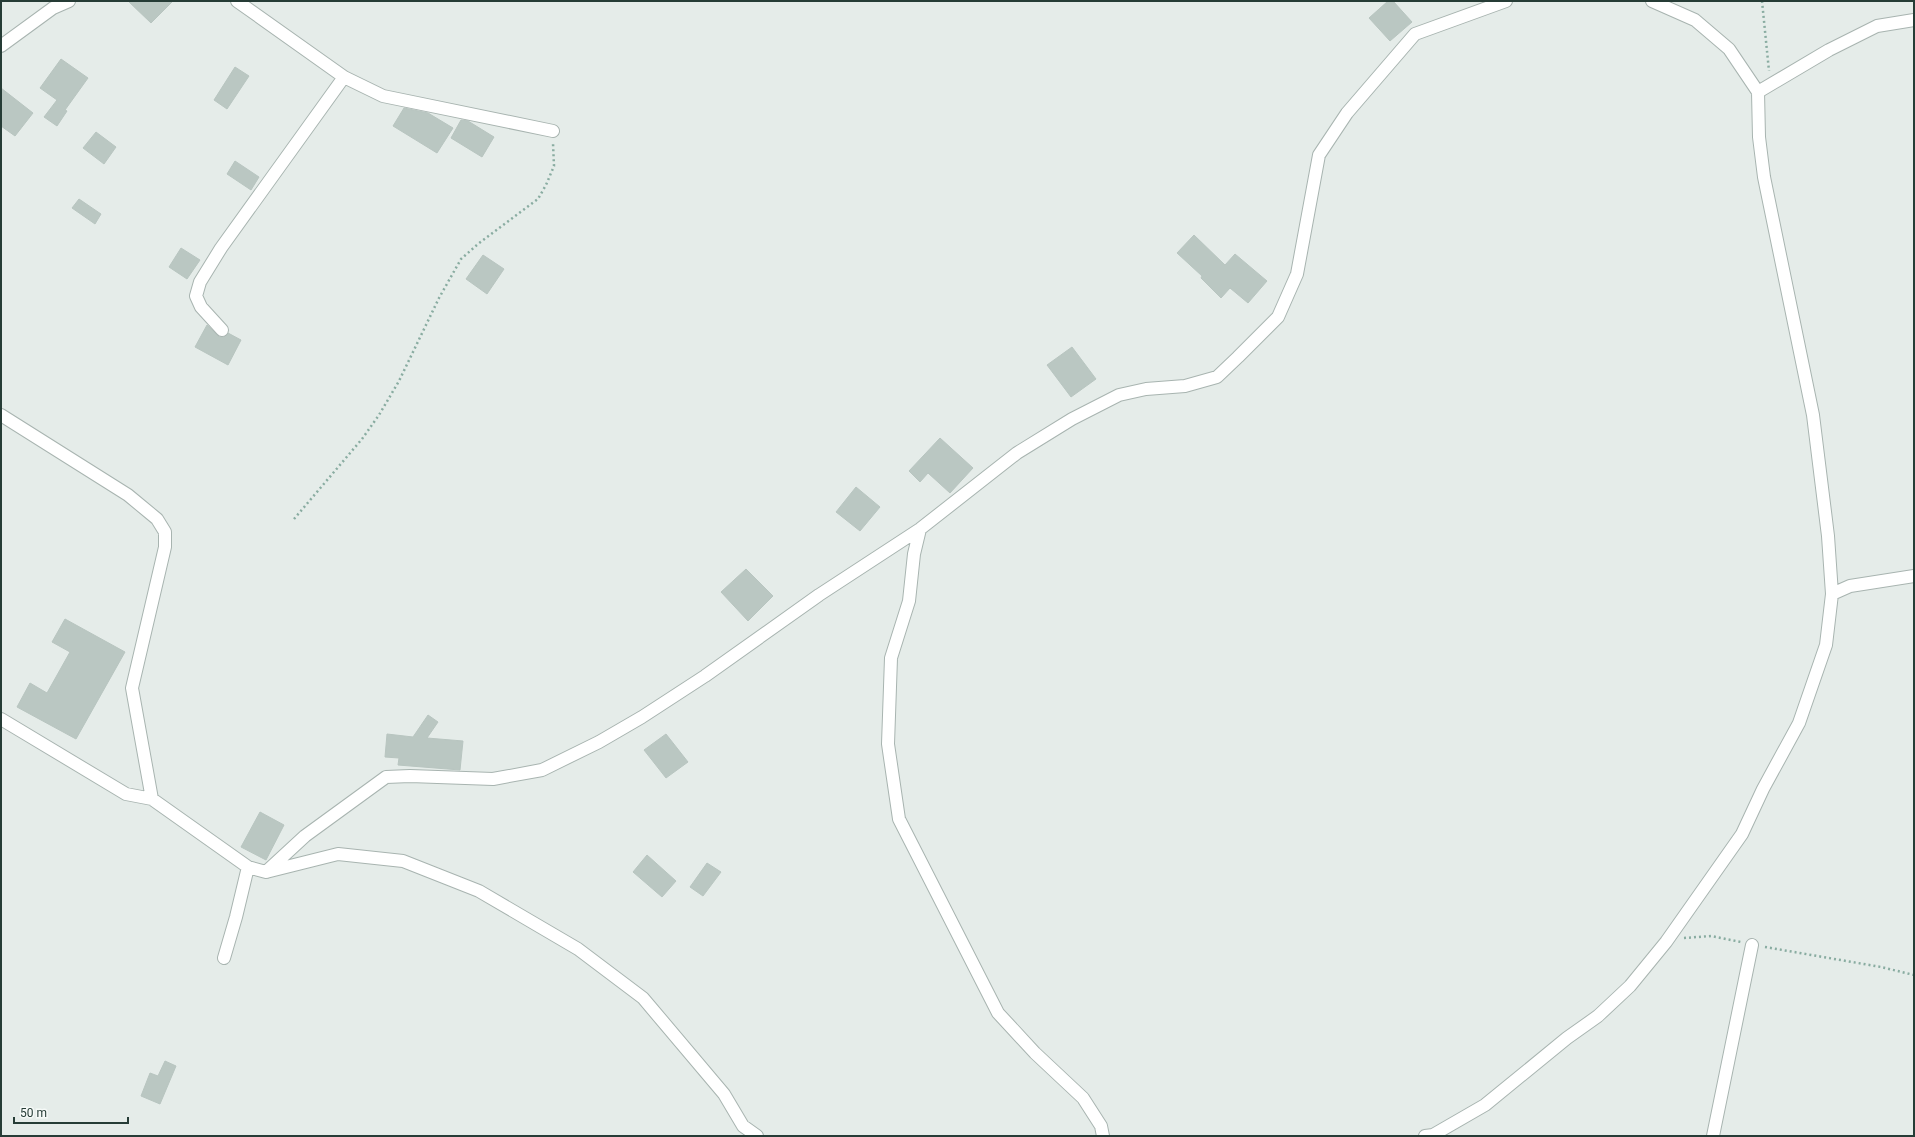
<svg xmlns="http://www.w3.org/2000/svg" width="1915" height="1137" font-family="Roboto,sans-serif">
<rect width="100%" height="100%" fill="#e5ece9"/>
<!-- building -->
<path fill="#bac7c2" stroke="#b8c5c0" d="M128 1H173L151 23Z
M1388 1H1393L1412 22 1390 41 1369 18Z
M61 59 88 78 65 110 67 111 57 126 44 117 57 100 40 88Z
M235 67 249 76 227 109 214 100Z
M1 88 33 113 15 136 1 126Z
M404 108 428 113 453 128 437 153 393 126Z
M461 120 468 121 494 137 482 157 451 138Z
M96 132 116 147 104 164 83 148Z
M235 161 259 177 251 190 227 174Z
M79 199 101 214 95 224 72 208Z
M1194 235 1225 265 1235 254 1267 281 1248 303 1230 288 1221 298 1201 278 1202 276 1177 253Z
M181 248 200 260 187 279 169 267Z
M483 255 504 269 487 294 466 279Z
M207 325 219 337H224L228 333 241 340 228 365 195 347Z
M1072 347 1096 379 1071 397 1047 365Z
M940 438 973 468 950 493 928 473 920 482 909 471Z
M856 487 880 507 860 531 836 512Z
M746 569 773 596 748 621 721 592Z
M65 619 125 652 76 739 17 707 30 683 47 693 70 652 52 642Z
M428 715 438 722 427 738 463 741 460 770 398 765 399 758 385 757 387 734 413 737Z
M666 734 688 762 666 778 644 750Z
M260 812 284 825 266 860 241 847Z
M647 855 676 881 662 897 633 872Z
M707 863 721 872 703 896 690 887Z
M165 1061 176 1066 160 1104 141 1096 150 1073 158 1076Z"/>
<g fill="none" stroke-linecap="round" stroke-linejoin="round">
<!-- minor casing -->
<g stroke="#a8b4b0" stroke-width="14">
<path id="minor" d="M237 1 344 77 383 96 553 131
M1758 92 1829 50 1877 26 1914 20
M222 330 201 307 196 296 200 282 221 248 344 77
M1 415 128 495 157 519 165 532V547L132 688 152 799
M920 529 914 554 909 601 891 658 888 744 899 819 998 1013 1035 1053 1083 1098 1101 1126 1103 1136
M1832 594 1850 586 1914 576
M1 719 126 794 152 799 248 867 266 872 338 854 403 861 479 891 578 949 643 998 724 1094 743 1126 757 1136
M266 872 305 836 386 777 410 776 493 779 542 770 599 742 642 717 705 676 819 595 920 529 1017 453 1072 419 1119 395 1146 389 1185 386 1217 377 1238 357 1278 317 1297 274 1319 155 1347 113 1415 34 1506 1
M224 958 236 917 248 867
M1425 1136 1433 1135 1485 1105 1567 1038 1598 1016 1630 986 1666 942 1742 834 1763 789 1799 723 1826 645 1832 594 1828 536 1813 415 1764 177 1759 137 1758 92 1729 49 1695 20 1652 1
M1713 1136 1752 945"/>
</g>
<!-- tertiary casing -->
<g stroke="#a8b4b0" stroke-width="14">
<path id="tertiary" d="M1 46 53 8 69 1"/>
</g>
<!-- path -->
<path stroke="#89aca1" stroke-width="2.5" stroke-dasharray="2 3" stroke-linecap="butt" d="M1762 1 1769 71
M294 519 362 439 379 415 399 381 439 298 461 259 478 244 538 199 546 185 554 166 553 143
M1684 938 1711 936 1741 942
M1765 947 1881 967 1914 975"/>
<!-- minor -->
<use href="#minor" stroke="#fff" stroke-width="12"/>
<!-- tertiary -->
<use href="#tertiary" stroke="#fff" stroke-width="12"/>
</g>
<!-- border -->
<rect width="1915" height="1137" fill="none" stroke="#263c36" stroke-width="4"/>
<!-- scale -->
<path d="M14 1117v6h114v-6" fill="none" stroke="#263c36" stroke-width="2"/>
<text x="20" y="1117" font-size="12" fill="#263c36" stroke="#f5f9f7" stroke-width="3" paint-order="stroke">50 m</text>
</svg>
